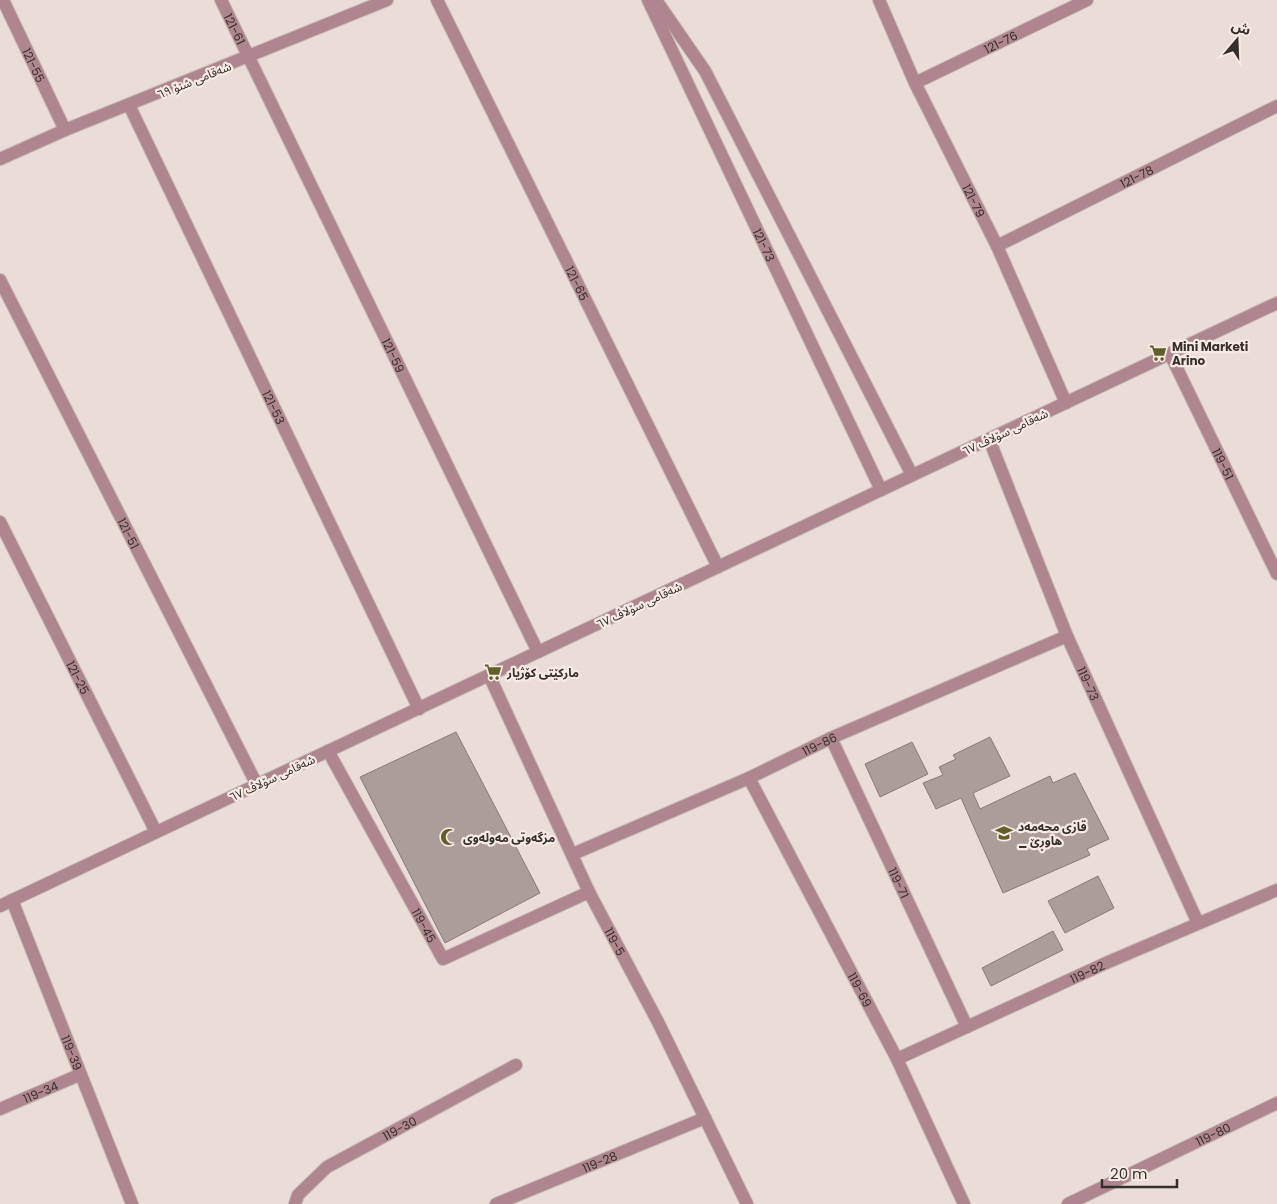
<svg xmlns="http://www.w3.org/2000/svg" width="1277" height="1204" font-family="Poppins,'Noto Sans Arabic',sans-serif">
<rect width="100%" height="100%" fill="#eadcd6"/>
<!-- building -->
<path fill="#ab9d9a" stroke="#887b78" d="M456 732 540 893 445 943 360 777Z
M990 737 1010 776 973 793 980 809 1050 776 1053 783 1075 773 1109 839 1087 849 1090 855 1003 893 961 798 936 809 923 783 943 775 939 767 956 759 953 755Z
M912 742 928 774 880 797 865 764Z
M1098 876 1114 908 1065 933 1048 901Z
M1053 931 1063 950 991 986 982 968Z"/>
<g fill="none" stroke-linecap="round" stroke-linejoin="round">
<!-- minor casing -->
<g stroke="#c6bab4" stroke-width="14">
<g id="minor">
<path id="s1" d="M3 0 65 130"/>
<path id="s2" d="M221 0 538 652"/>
<path id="s3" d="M437 0 718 567"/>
<path id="s4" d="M648 0 881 490"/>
<path d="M656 0 705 71 912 475"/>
<path id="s5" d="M879 0 915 83 997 246 1066 403"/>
<path id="s6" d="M915 83 1087 0"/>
<path id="s7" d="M129 105 419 709"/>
<path d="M0 159 65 130 387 0"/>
<path id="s8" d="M997 246 1277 106"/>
<path id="s9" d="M0 280 257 785"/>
<path id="s10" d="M1170 354 1277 574"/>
<path id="s11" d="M989 439 1067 636 1198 923"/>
<path id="s12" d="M0 522 156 832"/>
<path id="s13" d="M489 675 589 892 658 1022 747 1204"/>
<path id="s14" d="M831 738 967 1027"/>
<path id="s15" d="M328 751 443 959 589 892"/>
<path id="s16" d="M749 778 897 1059 964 1204"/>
<path id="s17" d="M573 854 749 778 831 738 1067 636"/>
<path id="s18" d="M12 900 132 1204"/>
<path d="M0 906 1277 303"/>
<path id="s19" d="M897 1059 1106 963 1277 890"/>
<path id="s20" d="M0 1109 79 1075"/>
<path id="s21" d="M295 1204 298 1195 327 1167 516 1065"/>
<path id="s22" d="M496 1204 705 1118"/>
<path id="s23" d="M1068 1204 1277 1103"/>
</g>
</g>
<!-- minor -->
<use href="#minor" stroke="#af858f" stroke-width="12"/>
</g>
<!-- icons -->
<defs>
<g id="supermarket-bare" transform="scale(1.35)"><path d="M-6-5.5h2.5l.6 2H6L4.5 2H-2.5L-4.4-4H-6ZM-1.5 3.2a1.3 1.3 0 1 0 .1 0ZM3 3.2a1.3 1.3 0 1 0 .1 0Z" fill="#605f2c" stroke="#f7e9e3" stroke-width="2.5" paint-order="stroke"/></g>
<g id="school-bare" transform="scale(1.35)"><path d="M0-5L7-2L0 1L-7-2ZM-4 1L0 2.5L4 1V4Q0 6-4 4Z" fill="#605f2c" stroke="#f7e9e3" stroke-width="2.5" paint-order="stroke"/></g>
<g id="mosque-bare" transform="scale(1.35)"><path d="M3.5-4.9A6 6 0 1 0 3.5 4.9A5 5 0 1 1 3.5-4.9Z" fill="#605f2c" stroke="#f7e9e3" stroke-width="2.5" paint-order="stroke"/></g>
</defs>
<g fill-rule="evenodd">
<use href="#supermarket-bare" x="1158" y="353"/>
<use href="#supermarket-bare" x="493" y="672"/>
<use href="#school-bare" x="1004" y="833"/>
<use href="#mosque-bare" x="449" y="837"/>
</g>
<g text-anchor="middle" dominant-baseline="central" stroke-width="4.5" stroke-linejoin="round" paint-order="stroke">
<!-- street labels -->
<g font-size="12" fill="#35302d" stroke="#f7e9e3">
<text stroke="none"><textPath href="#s2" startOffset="32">121-61</textPath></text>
<text stroke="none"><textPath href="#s6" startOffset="95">121-76</textPath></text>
<text stroke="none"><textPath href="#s1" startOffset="72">121-55</textPath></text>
<text transform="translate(194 80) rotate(-22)">شەقامی شنۆ ٦٩</text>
<text stroke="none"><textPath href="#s8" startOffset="156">121-78</textPath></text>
<text stroke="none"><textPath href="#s5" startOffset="222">121-79</textPath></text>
<text stroke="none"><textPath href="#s4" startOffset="271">121-73</textPath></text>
<text stroke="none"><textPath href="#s3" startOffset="316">121-65</textPath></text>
<text stroke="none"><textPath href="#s2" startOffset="395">121-59</textPath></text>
<text stroke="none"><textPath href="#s7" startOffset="335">121-53</textPath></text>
<text transform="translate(1005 432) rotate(-25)">شەقامی سۆلاڤ ٦٧</text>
<text stroke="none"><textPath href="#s10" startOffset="122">119-51</textPath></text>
<text stroke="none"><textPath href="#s9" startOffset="284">121-51</textPath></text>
<text transform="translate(639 605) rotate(-25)">شەقامی سۆلاڤ ٦٧</text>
<text stroke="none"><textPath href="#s12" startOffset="174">121-25</textPath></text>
<text stroke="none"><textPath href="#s11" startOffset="264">119-73</textPath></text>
<text stroke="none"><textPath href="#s17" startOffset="270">119-86</textPath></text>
<text transform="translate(272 778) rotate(-25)">شەقامی سۆلاڤ ٦٧</text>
<text stroke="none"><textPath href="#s14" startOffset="160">119-71</textPath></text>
<text stroke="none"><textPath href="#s15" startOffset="199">119-45</textPath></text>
<text stroke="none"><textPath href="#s13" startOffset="295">119-5</textPath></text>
<text stroke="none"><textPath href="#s19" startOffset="209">119-82</textPath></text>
<text stroke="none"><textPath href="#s16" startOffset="239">119-69</textPath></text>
<text stroke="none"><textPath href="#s18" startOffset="164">119-39</textPath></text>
<text stroke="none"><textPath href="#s20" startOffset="44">119-34</textPath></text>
<text stroke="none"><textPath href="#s21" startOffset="132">119-30</textPath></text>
<text stroke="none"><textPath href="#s23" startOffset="161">119-80</textPath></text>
<text stroke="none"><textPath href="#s22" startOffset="112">119-28</textPath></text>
</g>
<!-- poi labels -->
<g font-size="12" font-weight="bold" fill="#35302d" stroke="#f7e9e3" text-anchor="start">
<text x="1172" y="346">Mini Marketi<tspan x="1172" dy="14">Arino</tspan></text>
<text x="507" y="672">مارکێتی کۆژیار</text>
<text x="1018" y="826">قازی محەمەد<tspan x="1018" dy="14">_ هاوڕێ</tspan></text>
<text x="463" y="837">مزگەوتی مەولەوی</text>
</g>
</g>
<!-- north arrow -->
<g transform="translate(1237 40) rotate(19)" stroke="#f7e9e3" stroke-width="4" paint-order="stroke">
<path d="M0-4L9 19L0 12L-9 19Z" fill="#35302d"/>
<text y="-8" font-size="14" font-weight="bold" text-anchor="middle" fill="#35302d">ش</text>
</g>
<!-- scale -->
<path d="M1102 1179v8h75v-8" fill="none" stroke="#35302d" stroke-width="2.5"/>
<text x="1110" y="1179" font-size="15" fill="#35302d" stroke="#f7e9e3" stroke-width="4" paint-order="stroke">20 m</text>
</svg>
